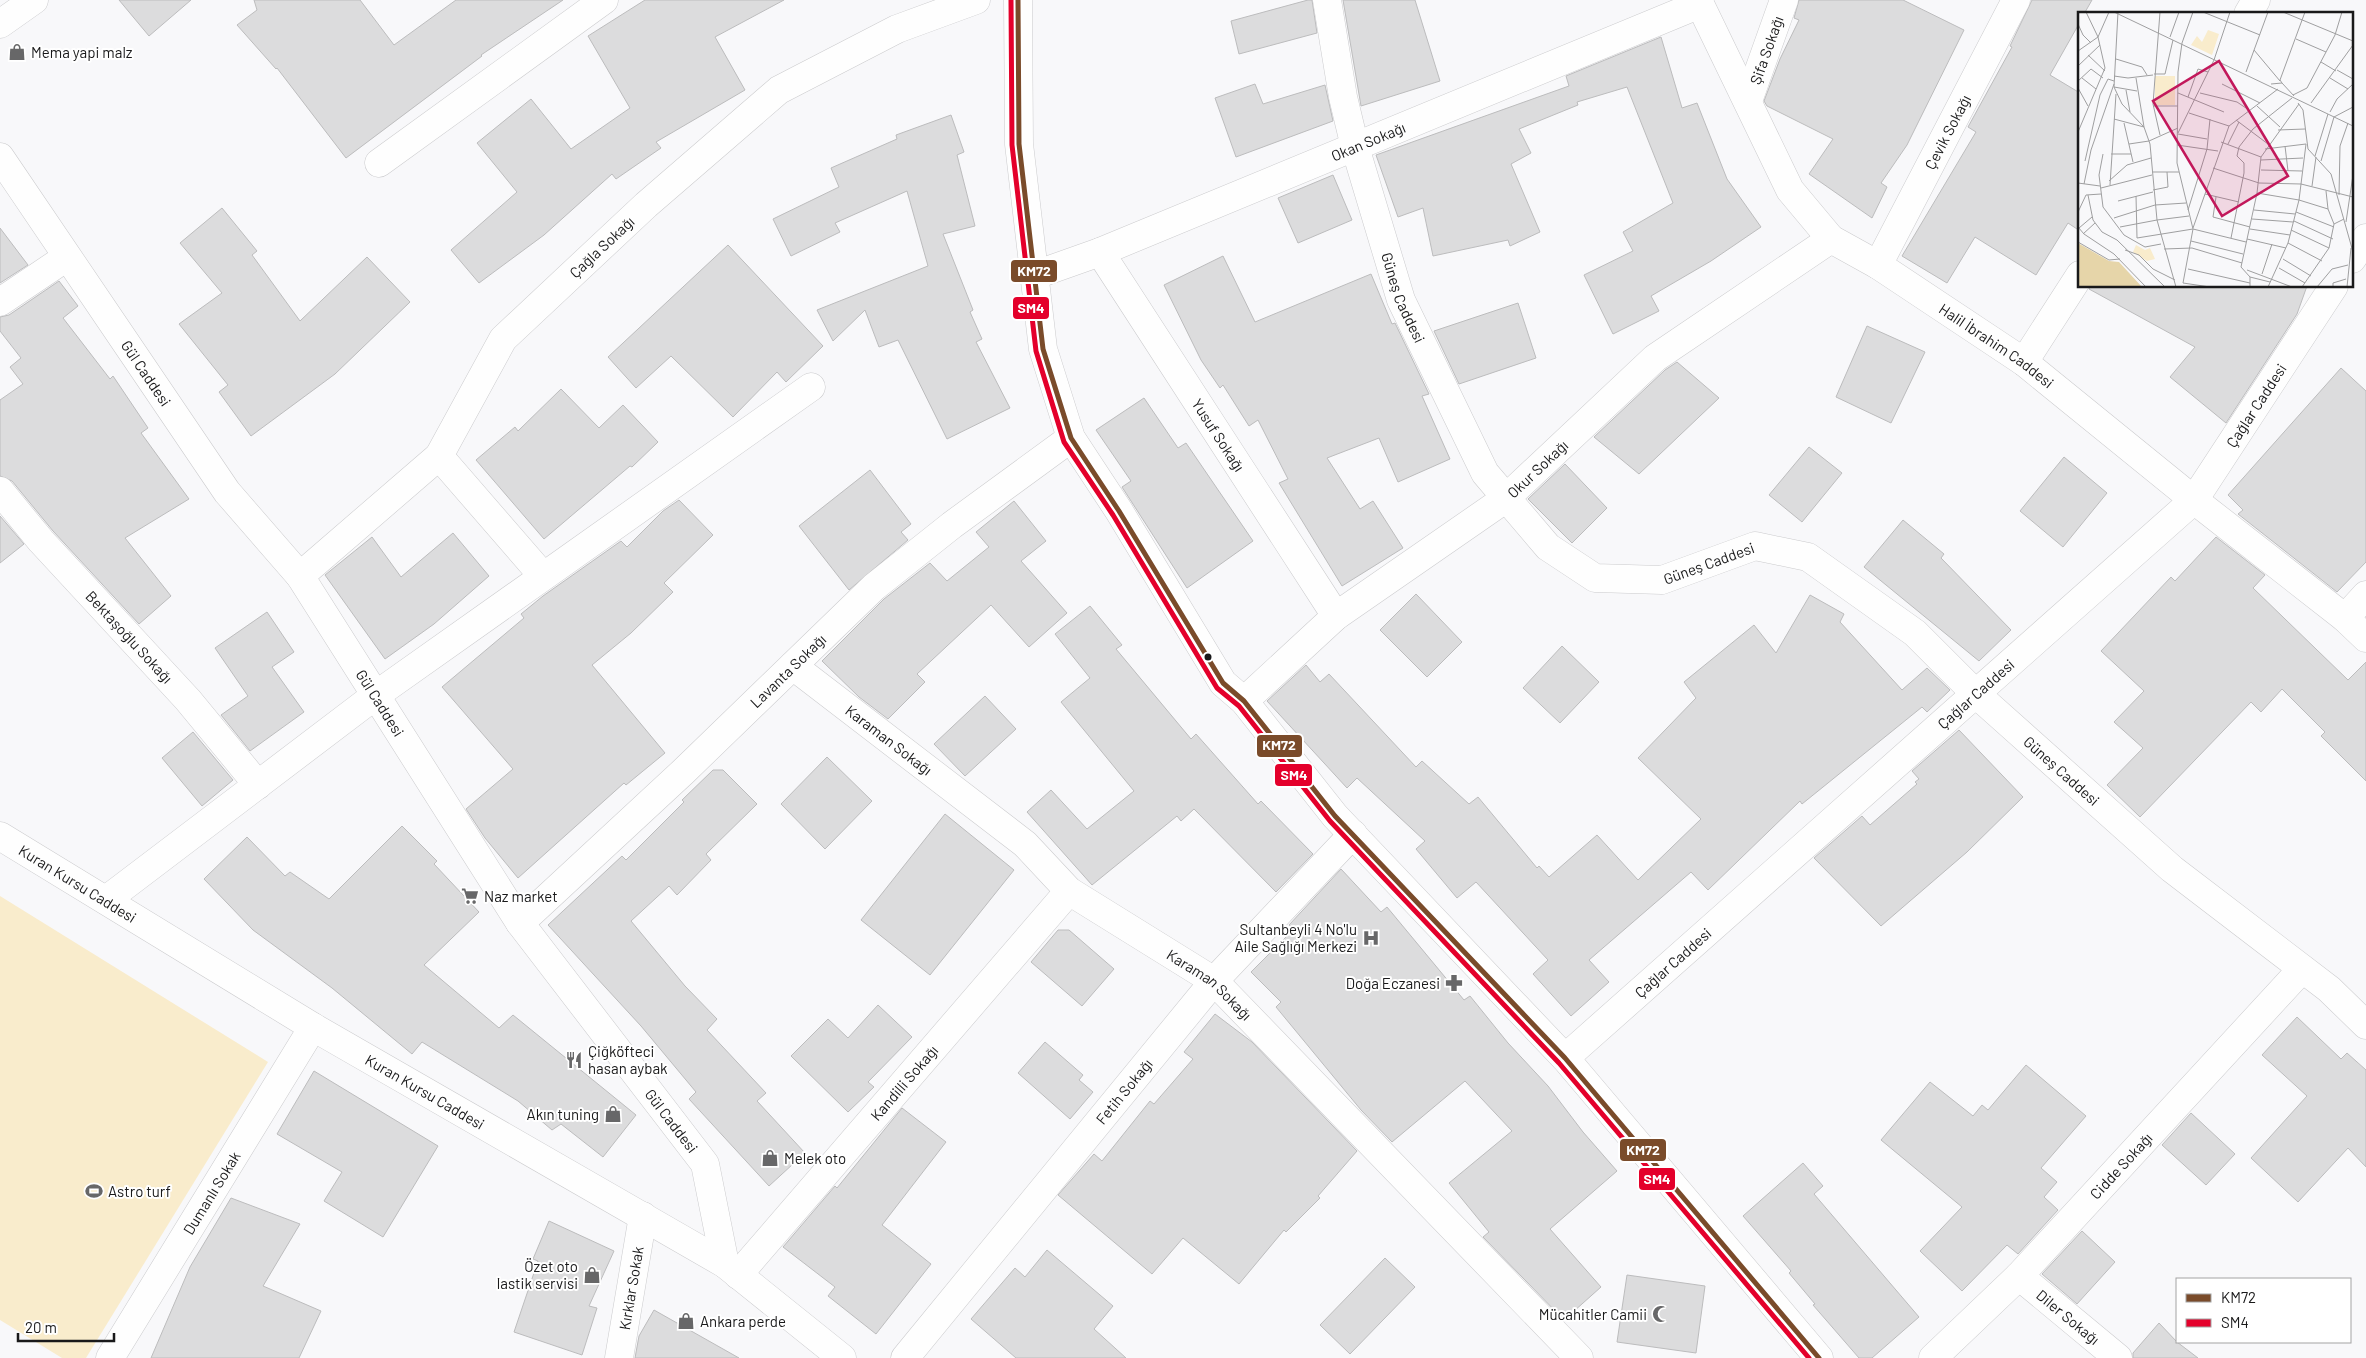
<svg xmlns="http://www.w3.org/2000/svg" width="2366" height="1358" font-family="Barlow,sans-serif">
<rect width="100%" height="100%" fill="#f8f8fa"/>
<!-- green -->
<path fill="#f9eccc" d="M0 896 268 1062 86 1358H62L0 1320Z"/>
<!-- building -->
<path fill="#dcdcdd" stroke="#bcbcbd" d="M119 0H191L149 36Z
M254 0H360L394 45 456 0H563L481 55 482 56 346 158 277 68 276 69 237 25 257 10Z
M645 0H784L715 37 745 90 656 142 661 148 616 179 612 174 544 235 479 283 451 250 517 192 477 143 531 99 571 149 630 108 588 36Z
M1308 0H1312L1317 33 1239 54 1231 21Z
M1343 0H1415L1440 81 1361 106Z
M1799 0H1903L1964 30 1907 145 1881 183 1887 187 1872 218 1809 174 1833 139 1767 106 1764 101 1780 59 1799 20 1794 18Z
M2032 0H2092L2084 14H2080V22L2050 75 2080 93V231L2068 223 2036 275 1975 237 1947 283 1902 256 1976 132 1968 127 2012 47 2010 46Z
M1661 37 1682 108 1697 103 1727 179 1761 227 1711 261 1651 296 1659 311 1613 334 1584 275 1633 251 1623 232 1673 203 1627 87 1577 102 1578 105 1519 129 1531 153 1511 164 1540 232 1510 246 1508 240 1433 256 1423 208 1398 217 1376 155 1569 86 1566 76Z
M1255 84 1263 104 1325 85 1333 121 1236 157 1215 98Z
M951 115 964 152 957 155 975 226 943 234 973 310 970 312 982 339 976 342 1010 408 947 439 898 340 879 347 865 310 833 341 817 310 928 266 907 191 835 223 840 232 791 256 773 219 839 187 831 168 897 139 896 135Z
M1333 175 1352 220 1298 243 1278 198Z
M222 208 257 251 252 255 300 321 367 257 410 302 335 374 251 436 219 392 228 385 179 324 222 293 180 243Z
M0 228 28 265 0 283Z
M728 245 823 346 786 382 777 372 733 417 671 356 636 388 608 357Z
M1223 256 1255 322 1371 274 1392 324 1395 323 1429 394 1422 396 1450 459 1398 482 1379 438 1327 458 1360 509 1373 501 1403 548 1342 586 1279 483 1288 479 1258 420 1249 426 1223 385 1220 388 1201 360 1164 285Z
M59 281 78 306 63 318 110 379 113 376 148 428 141 433 189 499 125 538 171 596 139 624 53 531 12 481 0 476V400L23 384 10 367 21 358 0 331V317L9 315Z
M2091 286H2307L2297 314 2226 423 2170 377 2195 347 2089 289Z
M1518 303 1536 358 1459 384 1434 331Z
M1867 326 1925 352 1891 423 1836 397Z
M1677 362 1719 398 1639 474 1594 437 1665 370Z
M2341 368 2366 391V562L2337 592 2238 514 2243 510 2228 495Z
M561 389 599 428 623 405 658 442 632 467 630 466 544 539 476 460 515 427 518 431Z
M1144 398 1178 448 1186 443 1253 541 1187 588 1122 487 1131 481 1096 430Z
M1809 447 1842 473 1802 522 1769 495Z
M2064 457 2107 493 2063 547 2020 511Z
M1565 464 1607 508 1572 543 1528 499Z
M870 470 911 524 901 532 908 540 849 590 799 526Z
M679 500 713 535 664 583 673 592 631 633 592 665 665 753 626 785 624 783 518 878 485 838 466 809 513 769 442 687 524 618 521 614 543 596 621 541 627 547 663 511Z
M1014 501 1046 541 1021 561 1067 613 1029 647 991 605 917 674 925 682 888 719 859 697 822 661 884 599 930 563 947 581 989 547 976 532Z
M0 516 24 544 0 563Z
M1903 520 1944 554 1941 558 2011 630 1979 661 1864 567Z
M453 533 489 576 434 624 385 659 325 575 372 537 401 577Z
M2216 537 2265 575 2253 588 2348 680 2366 662V781L2321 736 2325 732 2282 689 2261 712 2251 702 2140 817 2107 785 2143 748 2114 722 2144 691 2101 651 2171 577 2175 581Z
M1416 594 1462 642 1427 677 1380 630Z
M1810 595 1844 614 1840 622 1902 690 1927 668 1950 690 1927 712 1922 707 1802 804 1800 801 1708 890 1691 872 1589 960 1609 982 1571 1016 1533 974 1548 960 1476 882 1457 898 1416 849 1425 841 1357 778 1347 788 1267 701 1306 665 1320 682 1329 674 1416 767 1422 761 1469 804 1478 797 1537 868 1539 866 1549 877 1597 835 1638 880 1701 819 1638 758 1696 698 1684 682 1754 625 1776 653Z
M1090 606 1122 645 1116 649 1191 739 1196 734 1258 804 1261 801 1313 854 1276 892 1194 809 1181 821 1177 816 1092 885 1027 812 1051 790 1087 829 1134 791 1061 702 1090 678 1055 634Z
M267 612 294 652 272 667 304 712 250 751 221 715 248 696 215 648Z
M1562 646 1599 682 1560 723 1523 688Z
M985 696 1016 729 965 776 934 744Z
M1959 730 2023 797 1967 852 1881 926 1814 858 1862 816 1870 825 1917 784 1915 782 1919 779 1912 771Z
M193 732 233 780 202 806 162 758Z
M827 757 872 801 825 849 781 804Z
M713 770H723L757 804 706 854 711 860 677 895 669 886 631 921 685 986 717 1019 707 1030 766 1093 757 1101 805 1153 769 1186 689 1099 696 1092 641 1026 548 925 622 856 626 860 684 802 682 800Z
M945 814 1014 870 930 975 861 920Z
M402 826 437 861 434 864 479 912 424 965 499 1028 513 1015 636 1115 603 1157 561 1124 552 1130 518 1101 422 1042 412 1054 332 988 253 930 204 879 247 837 285 876 290 872 329 899Z
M1341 869 1381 912 1387 907 1464 1000 1470 996 1508 1043 1548 1086 1583 1132 1617 1171 1550 1229 1601 1287 1564 1320 1483 1237 1489 1232 1449 1183 1512 1131 1465 1081 1392 1142 1361 1110 1276 1007 1281 1002 1251 972 1294 929 1289 925Z
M1058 930H1069L1114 969 1082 1006 1031 962Z
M878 1005 912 1037 868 1082 874 1087 848 1112 791 1056 828 1019 848 1038Z
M1215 1014 1252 1042 1357 1151 1318 1196 1320 1198 1286 1232 1284 1230 1239 1284 1183 1238 1152 1274 1058 1195 1094 1154 1102 1161 1150 1101 1154 1104 1193 1059 1184 1052Z
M2297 1017 2341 1059 2347 1053 2366 1070V1167L2348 1148 2298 1202 2251 1158 2307 1096 2262 1055Z
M1045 1042 1083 1075 1079 1080 1093 1092 1070 1119 1018 1073Z
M2026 1065 2086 1116 2041 1168 2057 1182 2044 1197 2058 1210 2018 1254 2007 1245 1962 1291 1920 1251 1962 1207 1881 1140 1930 1082 1973 1116 1982 1105 1988 1110Z
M314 1071 438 1146 383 1237 324 1201 342 1172 277 1134Z
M902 1108 946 1142 882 1225 931 1264 876 1334 828 1296 835 1287 783 1247 835 1186 837 1188Z
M2191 1113 2235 1154 2206 1185 2162 1145Z
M1803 1163 1823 1186 1814 1194 1919 1317 1872 1358H1859L1813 1305 1815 1304 1789 1273 1791 1271 1743 1216Z
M231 1198 300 1224 263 1286 321 1311 299 1358H151L190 1267Z
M549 1221 614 1251 589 1306 597 1308 582 1355 514 1332 538 1261 533 1259Z
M2082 1231 2115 1262 2077 1304 2042 1274Z
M1047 1250 1113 1306 1094 1329 1126 1358H1016L971 1319 1015 1268 1025 1277Z
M1385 1258 1415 1287 1350 1354 1320 1325Z
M1627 1275 1705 1286 1696 1353 1617 1342Z
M654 1310 739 1358H635L639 1336Z
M2159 1323 2177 1342 2198 1358H2133V1353Z"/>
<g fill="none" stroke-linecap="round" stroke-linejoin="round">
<!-- minor casing -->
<g stroke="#cbcbcd" stroke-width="29">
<g id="minor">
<path id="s1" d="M1327 0 1343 97 1355 147 1401 300 1485 473 1548 547 1595 578 1662 580 1755 546 1808 557 1915 633 1976 694 2172 869 2329 989 2366 1025"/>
<path id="s2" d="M1698 0 1790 190 1831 239 1878 265 2024 362 2194 500 2345 618 2366 638"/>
<path d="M2248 14 2256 0"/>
<path id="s3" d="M1748 101 1784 0"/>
<path id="s4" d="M0 157 227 492 300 576 520 923 705 1164 725 1264"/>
<path d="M379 163 604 0"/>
<path id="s5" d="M1100 252 1336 616"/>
<path d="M2352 259 2366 238"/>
<path id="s6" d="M1878 265 2016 0"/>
<path id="s7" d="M1035 275 1100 252 1700 4"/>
<path d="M0 302 67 257"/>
<path d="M2024 362 2080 275"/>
<path d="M439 456 543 576"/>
<path id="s8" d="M0 491 41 541 188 700 258 785"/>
<path id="s9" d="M300 576 439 456 503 339 646 205 779 90 897 29 976 0"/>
<path d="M2345 618 2366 595"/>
<path id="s10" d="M793 666 1025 844 1069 891 1214 981 1579 1358"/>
<path id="s11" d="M1244 701 1336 616 1505 499 1655 358 1831 239"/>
<path d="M106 900 376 695 811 387"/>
<path id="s12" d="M520 923 684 771 874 587 952 525 1071 438"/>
<path id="s13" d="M1565 1058 2194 500 2334 286"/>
<path id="s14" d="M738 1275 1069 891"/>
<path id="s15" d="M2019 1276 2118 1358"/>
<path id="s16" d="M110 1358 313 1027"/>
<path id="s17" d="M619 1358 643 1216"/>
<path id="s18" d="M905 1358 1214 981 1353 834"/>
<path id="s19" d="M1933 1358 2019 1276 2302 969"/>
</g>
</g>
<!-- tertiary casing -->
<g stroke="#cbcbcd" stroke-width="29">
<g id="tertiary">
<path d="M1018 0 1019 144 1043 349 1071 438 1119 511 1223 683 1244 701 1335 816 1565 1058 1819 1358"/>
<path id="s20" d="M0 836 313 1027 725 1264 842 1358"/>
</g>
</g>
<!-- secondary casing -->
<g stroke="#cbcbcd" stroke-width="29">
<path id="secondary" d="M0 24 34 0"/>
</g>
<!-- minor -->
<use href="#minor" stroke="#fefefe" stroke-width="28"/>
<!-- tertiary -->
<use href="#tertiary" stroke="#fefefe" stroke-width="28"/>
<!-- secondary -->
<use href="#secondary" stroke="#fefefe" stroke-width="28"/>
<!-- bus-1 casing -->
<g stroke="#fff" stroke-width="9">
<path id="bus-1" d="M1018 0 1019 144 1043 349 1071 438 1119 511 1223 683 1244 701 1335 816 1565 1058 1819 1358"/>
</g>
<!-- bus-2 casing -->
<g stroke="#fff" stroke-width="9">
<path id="bus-2" d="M1011 0 1012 145 1036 351 1064 442 1113 515 1217 688 1239 706 1330 821 1559 1063 1809 1358"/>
</g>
<!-- bus-1 -->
<use href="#bus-1" stroke="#7a4b2a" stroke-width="5"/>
<!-- bus-2 -->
<use href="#bus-2" stroke="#e4002b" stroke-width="5"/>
</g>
<!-- icons -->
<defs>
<g id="shop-bare" transform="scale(1.35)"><path d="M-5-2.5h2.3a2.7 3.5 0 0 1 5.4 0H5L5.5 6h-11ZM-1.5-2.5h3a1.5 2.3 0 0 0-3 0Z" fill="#676768" stroke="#fff" stroke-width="2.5" paint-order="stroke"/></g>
<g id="supermarket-bare" transform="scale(1.35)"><path d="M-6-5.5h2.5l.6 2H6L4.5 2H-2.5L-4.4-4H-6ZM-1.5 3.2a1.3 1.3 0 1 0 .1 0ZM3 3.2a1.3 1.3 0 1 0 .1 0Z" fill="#676768" stroke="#fff" stroke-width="2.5" paint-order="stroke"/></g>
<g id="hospital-bare" transform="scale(1.35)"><path d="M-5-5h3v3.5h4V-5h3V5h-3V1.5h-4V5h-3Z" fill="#676768" stroke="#fff" stroke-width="2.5" paint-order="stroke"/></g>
<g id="pharmacy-bare" transform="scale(1.35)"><path d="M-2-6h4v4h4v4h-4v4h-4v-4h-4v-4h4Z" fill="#676768" stroke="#fff" stroke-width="2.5" paint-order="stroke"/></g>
<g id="restaurant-bare" transform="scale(1.35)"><path d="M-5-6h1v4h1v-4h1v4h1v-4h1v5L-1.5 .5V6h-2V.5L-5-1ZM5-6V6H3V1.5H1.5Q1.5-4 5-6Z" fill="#676768" stroke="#fff" stroke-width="2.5" paint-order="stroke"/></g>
<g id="stadium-bare" transform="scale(1.35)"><path d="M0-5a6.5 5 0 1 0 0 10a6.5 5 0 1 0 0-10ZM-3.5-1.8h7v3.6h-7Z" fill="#676768" stroke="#fff" stroke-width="2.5" paint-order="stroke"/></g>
<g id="mosque-bare" transform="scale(1.35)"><path d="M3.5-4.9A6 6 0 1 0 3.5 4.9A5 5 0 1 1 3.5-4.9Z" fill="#676768" stroke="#fff" stroke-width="2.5" paint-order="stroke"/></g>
</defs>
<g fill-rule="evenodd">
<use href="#shop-bare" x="17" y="52"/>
<use href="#supermarket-bare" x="470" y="896"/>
<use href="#hospital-bare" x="1371" y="938"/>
<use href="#pharmacy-bare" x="1454" y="983"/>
<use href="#restaurant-bare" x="574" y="1060"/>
<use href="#shop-bare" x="613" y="1114"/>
<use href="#shop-bare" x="770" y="1158"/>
<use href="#stadium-bare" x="94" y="1191"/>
<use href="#shop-bare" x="592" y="1275"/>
<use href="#mosque-bare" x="1661" y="1314"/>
<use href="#shop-bare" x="686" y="1321"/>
</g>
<!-- markers -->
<circle fill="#19191a" stroke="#fff" stroke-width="2" cx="1208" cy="657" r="4.5"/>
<g text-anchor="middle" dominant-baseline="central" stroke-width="4" stroke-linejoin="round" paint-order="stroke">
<!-- street labels -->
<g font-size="15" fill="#19191a" stroke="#fff">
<text stroke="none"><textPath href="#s3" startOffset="54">Şifa Sokağı</textPath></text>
<text stroke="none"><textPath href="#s6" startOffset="150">Çevik Sokağı</textPath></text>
<text stroke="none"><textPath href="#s7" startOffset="359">Okan Sokağı</textPath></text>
<text stroke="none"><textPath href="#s9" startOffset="452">Çağla Sokağı</textPath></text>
<text stroke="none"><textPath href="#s1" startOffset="308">Güneş Caddesi</textPath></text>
<text stroke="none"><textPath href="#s2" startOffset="472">Halil İbrahim Caddesi</textPath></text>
<text stroke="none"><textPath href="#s4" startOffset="261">Gül Caddesi</textPath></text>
<text stroke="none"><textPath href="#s13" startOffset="954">Çağlar Caddesi</textPath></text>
<text stroke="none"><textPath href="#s5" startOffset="218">Yusuf Sokağı</textPath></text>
<text stroke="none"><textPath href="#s11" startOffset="375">Okur Sokağı</textPath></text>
<text stroke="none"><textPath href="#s1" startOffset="772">Güneş Caddesi</textPath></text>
<text stroke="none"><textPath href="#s8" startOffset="195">Bektaşoğlu Sokağı</textPath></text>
<text stroke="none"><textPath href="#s12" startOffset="368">Lavanta Sokağı</textPath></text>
<text stroke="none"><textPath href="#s13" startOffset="549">Çağlar Caddesi</textPath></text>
<text stroke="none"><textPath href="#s4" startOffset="666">Gül Caddesi</textPath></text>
<text stroke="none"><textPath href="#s10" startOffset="121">Karaman Sokağı</textPath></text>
<text stroke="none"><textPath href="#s1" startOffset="1208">Güneş Caddesi</textPath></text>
<text stroke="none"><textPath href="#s20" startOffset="91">Kuran Kursu Caddesi</textPath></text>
<text stroke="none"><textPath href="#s13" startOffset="144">Çağlar Caddesi</textPath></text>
<text stroke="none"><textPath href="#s10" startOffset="526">Karaman Sokağı</textPath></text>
<text stroke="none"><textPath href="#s14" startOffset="254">Kandilli Sokağı</textPath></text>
<text stroke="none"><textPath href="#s18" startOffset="345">Fetih Sokağı</textPath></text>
<text stroke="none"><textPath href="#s20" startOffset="496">Kuran Kursu Caddesi</textPath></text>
<text stroke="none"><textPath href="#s4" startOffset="1176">Gül Caddesi</textPath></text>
<text stroke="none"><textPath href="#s19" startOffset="269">Cidde Sokağı</textPath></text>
<text stroke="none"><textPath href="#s16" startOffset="194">Dumanlı Sokak</textPath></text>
<text stroke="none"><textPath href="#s17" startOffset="71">Kırklar Sokak</textPath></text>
<text stroke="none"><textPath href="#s15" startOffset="64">Diler Sokağı</textPath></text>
</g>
<!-- poi labels -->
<g font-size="15" fill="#19191a" stroke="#fff" text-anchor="start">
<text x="31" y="52">Mema yapi malz</text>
<text x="484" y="896">Naz market</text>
<text x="1357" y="929" text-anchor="end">Sultanbeyli 4 No'lu<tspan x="1357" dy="17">Aile Sağlığı Merkezi</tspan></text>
<text x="1440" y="983" text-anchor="end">Doğa Eczanesi</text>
<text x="588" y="1051">Çiğköfteci<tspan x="588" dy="17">hasan aybak</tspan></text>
<text x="599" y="1114" text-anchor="end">Akın tuning</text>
<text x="784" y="1158">Melek oto</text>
<text x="108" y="1191">Astro turf</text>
<text x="578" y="1266" text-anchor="end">Özet oto<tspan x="578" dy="17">lastik servisi</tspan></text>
<text x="1647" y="1314" text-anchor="end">Mücahitler Camii</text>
<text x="700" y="1321">Ankara perde</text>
</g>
</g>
<!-- overview -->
<g transform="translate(2078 12)">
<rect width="275" height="275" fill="#f8f8fa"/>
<path d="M130 18 141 22 134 43 113 33 119 24 124 30ZM77 64H97V93H77ZM58 233 67 238 72 236 77 247 69 249 55 240Z" fill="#f9eccc"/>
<path d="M0 231 31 249 41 250 64 275H0Z" fill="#e6d5a9"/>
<path fill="none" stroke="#9f9fa0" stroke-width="1" d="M36 0 275 114M40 0 36 75 44 92 66 115 72 132 79 208 98 275M115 0 104 31 100 60 99 151 115 217 105 271 132 275M125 0 182 23M205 0 275 29M0 12 5 23 13 31M92 25 101 0M218 27 248 40M176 38 202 69M0 39 20 25 31 0M10 43 27 59M38 47 64 55 69 63M243 50 258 59M0 54 22 33M259 58 275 67M168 60 190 0M76 62H87L95 28M36 64 50 66 75 63M4 66 18 77M252 66 270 77M0 69 13 57 25 66M204 71 202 68 227 0M144 72 182 91M193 72 204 71 216 84M36 75 59 79M0 76 10 94M48 78 52 100M100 81 146 100M122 81 159 90 171 98M215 83 229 76 257 23 264 0M110 85 120 57 130 60M220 91 225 98 230 137 253 162 275 240M233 91 275 33M75 94H100M179 94 202 115M252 100 259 87 275 72M111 101 151 114M36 107 66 115 58 66M158 108 190 132M46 111 55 150M200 118 227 117M0 120 27 56 20 25 8 0M100 121 136 48 152 0M100 122 129 127M82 123 75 92 82 0M143 130 183 145M51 132 71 129 100 116M150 132 161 110M99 133 140 139M207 134 210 159M187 137 228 132 221 188 210 231 190 275M25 142 21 163 25 195 46 223 67 235 83 232M33 142H53M237 144 250 102M183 148 225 146M7 149 22 83 30 67 36 69M243 149 256 105 275 95M135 156 181 171 223 172 275 185M183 158 224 159M74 160H101M31 169 49 153 73 146M0 171 22 174M6 172 13 138 36 72M32 173 38 82M234 174 238 145M23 176 74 163M75 178 90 175 89 160M248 179 250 197 256 212M179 181 221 188 250 197M127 182 161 190M10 183 15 208 24 220 39 228 87 275M261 183 262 134 270 111M58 184 59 226M138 185 135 205 172 215M40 189 75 180M110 198 129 137 132 107M176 198 217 202M0 200 8 183 23 182M218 200 256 215M36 206 77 193 108 191M174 207 215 210M79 208 111 204M216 209 255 227M268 210 275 163M0 215 6 222 36 242 68 275M42 215 79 208M1 216 14 205M115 216 151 114 200 77M115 217 168 230M172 217 212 223M213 218 251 236M5 222 17 211M59 226 115 217M153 226 166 161V151L159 144 161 135 175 117 214 86M169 227 208 236M113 229 165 242M0 230 31 248 42 247M210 231 244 249M86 237 114 236 164 251M47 238 61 243 75 257 97 268M205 247 233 264M201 256 227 271M110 257 172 271M169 258 214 275M184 262 194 232M172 265 192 270M137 275H156M172 275V265L163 255 179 181 183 145 221 92M224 275 251 236 256 212 266 207M239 275 254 257 270 253M255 275V271L268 267M269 275 273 236"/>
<path fill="#c2185b" fill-opacity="0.15" stroke="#c2185b" stroke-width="2.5" d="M141 49 210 164 144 204 75 89Z"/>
<rect width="275" height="275" fill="none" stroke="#19191a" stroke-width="2.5"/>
</g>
<g stroke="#fff" stroke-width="2">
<rect x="1010" y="259" width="48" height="24" rx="5" fill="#7a4b2a"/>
<rect x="1012" y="296" width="38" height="24" rx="5" fill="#e4002b"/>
<rect x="1256" y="734" width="47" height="24" rx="5" fill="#7a4b2a"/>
<rect x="1274" y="763" width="39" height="24" rx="5" fill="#e4002b"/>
<rect x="1619" y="1138" width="48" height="24" rx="5" fill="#7a4b2a"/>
<rect x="1638" y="1167" width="38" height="24" rx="5" fill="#e4002b"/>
</g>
<g font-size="14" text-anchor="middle" font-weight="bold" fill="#fff">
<text x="1034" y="276">KM72</text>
<text x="1031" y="313">SM4</text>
<text x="1279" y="750">KM72</text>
<text x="1294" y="780">SM4</text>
<text x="1643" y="1155">KM72</text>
<text x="1657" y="1184">SM4</text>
</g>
<!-- legend -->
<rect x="2176" y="1278" width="175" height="65" fill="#ffffff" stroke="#a3a3a3"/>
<rect x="2186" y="1294" width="25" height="8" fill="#7a4b2a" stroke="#a3a3a3"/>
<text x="2221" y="1303" font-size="15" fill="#19191a">KM72</text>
<rect x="2186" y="1319" width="25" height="8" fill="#e4002b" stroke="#a3a3a3"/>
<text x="2221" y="1328" font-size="15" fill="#19191a">SM4</text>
<!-- scale -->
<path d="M18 1333v8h96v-8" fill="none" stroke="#19191a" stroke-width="2.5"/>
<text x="25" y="1333" font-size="15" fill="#19191a" stroke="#ffffff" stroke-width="4" paint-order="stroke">20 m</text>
</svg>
